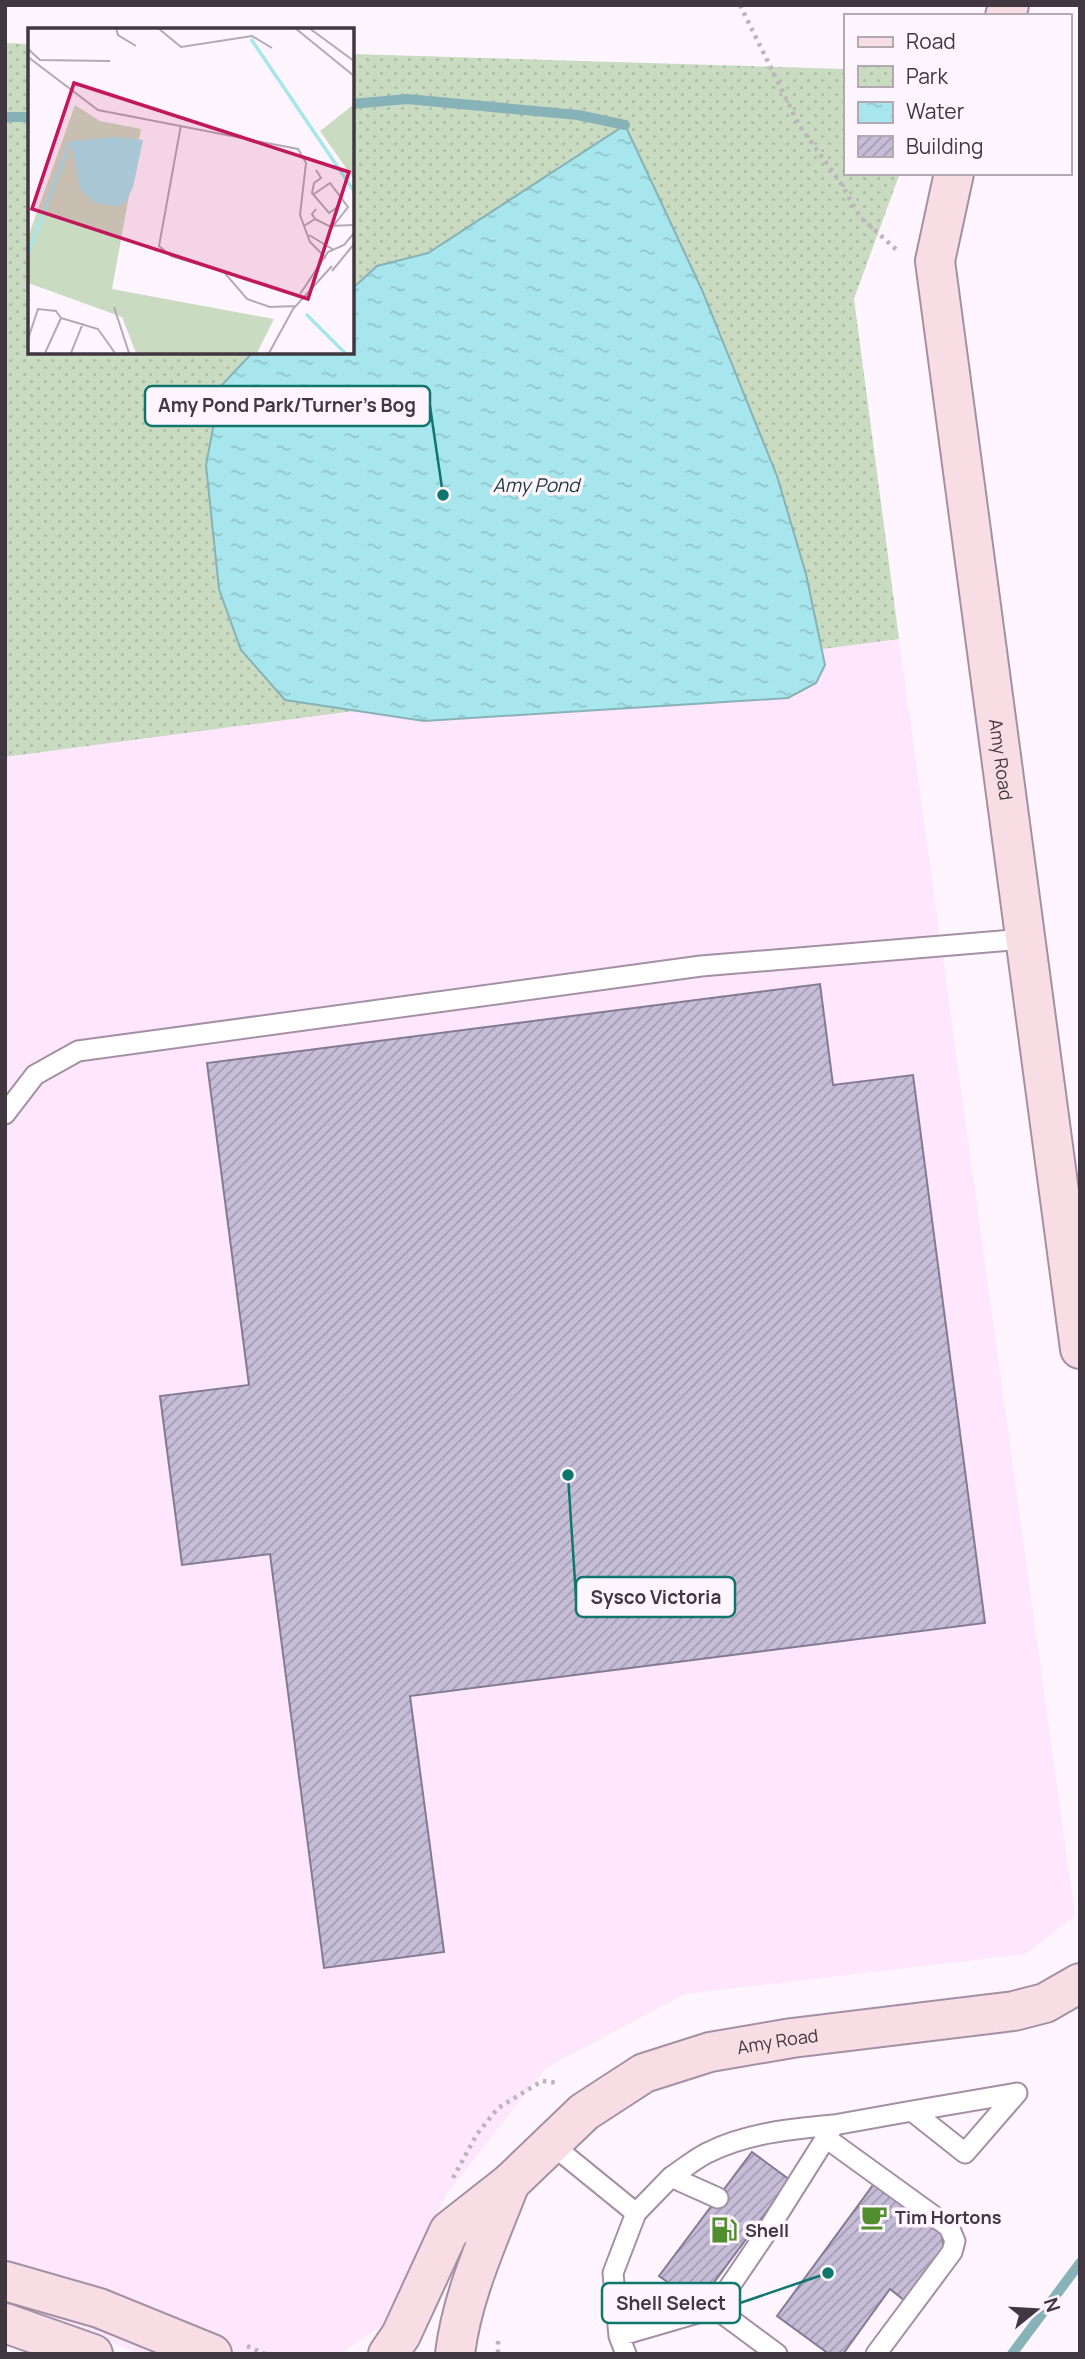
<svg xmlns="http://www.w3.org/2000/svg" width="1085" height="2359" font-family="Manrope,sans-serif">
<defs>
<pattern id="park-dots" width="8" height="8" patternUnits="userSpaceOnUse" patternTransform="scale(1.75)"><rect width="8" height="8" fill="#c9dbc1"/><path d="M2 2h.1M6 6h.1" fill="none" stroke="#aebda7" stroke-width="1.8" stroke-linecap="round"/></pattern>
<pattern id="water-ripples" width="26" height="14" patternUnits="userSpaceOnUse" patternTransform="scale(1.75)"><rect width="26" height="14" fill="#a6e6ec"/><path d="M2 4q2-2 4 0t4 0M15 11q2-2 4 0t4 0" fill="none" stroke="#90c6cb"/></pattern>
<pattern id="building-hatch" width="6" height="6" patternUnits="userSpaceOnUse" patternTransform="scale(1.75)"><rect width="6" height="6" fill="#c6bed8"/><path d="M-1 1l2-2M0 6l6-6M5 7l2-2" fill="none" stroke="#a29bb1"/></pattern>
</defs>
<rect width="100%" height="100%" fill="#fef5fe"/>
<!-- built -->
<path fill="#fee7fd" d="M899 639 1075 1916 1026 1954 685 1994 546 2068 445 2196 384 2324 341 2354H139L5 2299V757Z"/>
<!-- park -->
<path fill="url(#park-dots)" d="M5 43 30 44V352H352V54L845 69V173H900L854 299 899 639 5 757Z"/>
<!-- water -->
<path fill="url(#water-ripples)" stroke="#87b2b8" stroke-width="2" d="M625 125 702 290 777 476 806 574 825 665 816 683 788 698 424 721 285 700 241 650 219 589 206 465 221 386 253 352H352V289L377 266 428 253Z"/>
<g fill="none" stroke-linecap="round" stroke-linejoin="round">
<!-- stream -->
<path stroke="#87b2b8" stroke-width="10" d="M352 104 407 99 578 115 625 125
M5 117H30
M1012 2354 1080 2263"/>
</g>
<!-- building -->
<path fill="url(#building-hatch)" stroke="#837b93" stroke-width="2" d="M820 984 833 1085 913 1075 985 1623 410 1696 444 1952 324 1968 270 1554 182 1565 160 1396 249 1385 207 1063Z
M752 2152 790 2180 698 2304 659 2276Z
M876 2181 941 2229 945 2257 910 2305 890 2289 843 2354H829L777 2316Z"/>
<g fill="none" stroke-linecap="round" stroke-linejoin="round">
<!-- lane casing -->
<g stroke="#a490a4" stroke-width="23">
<path id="lane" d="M5 1114 35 1075 78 1051 701 966 1025 939
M912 2111 1017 2093
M826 2138 949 2227 955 2241 952 2252 876 2354
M550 2143 636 2213 671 2177 718 2198
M671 2177C683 2169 695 2159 707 2153 747 2133 791 2129 834 2125
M619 2336 715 2308
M626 2354 619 2336 613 2273 636 2213
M777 2354 715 2308 766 2233 834 2125 912 2111 965 2153 1017 2093"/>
</g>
<!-- secondary casing -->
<g stroke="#a490a4" stroke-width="42">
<g id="secondary">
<path d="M1005 16 1009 5"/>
<path id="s1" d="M954 173 935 261 1080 1349"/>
<path d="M5 2281 99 2308 212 2354"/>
<path d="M5 2323 93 2354"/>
<path id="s2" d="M388 2354 401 2335 449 2231 510 2183 584 2112 644 2073 710 2052 792 2038 1014 2011 1045 2003 1080 1983"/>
<path d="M455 2354C462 2295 489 2238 510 2183"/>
</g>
</g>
<!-- path -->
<path stroke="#bdb4bd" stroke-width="4.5" stroke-dasharray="3.5 5" stroke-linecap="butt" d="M740 5 799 125 840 182 860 217 899 252
M453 2178 477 2134 498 2108 542 2081 559 2083
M498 2341V2354
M247 2346 265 2354"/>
<!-- lane -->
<use href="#lane" stroke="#fff" stroke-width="19"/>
<!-- secondary -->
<use href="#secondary" stroke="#f9dde5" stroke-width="38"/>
</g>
<!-- icons -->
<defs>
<g id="cafe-bare" transform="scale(2.1)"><path d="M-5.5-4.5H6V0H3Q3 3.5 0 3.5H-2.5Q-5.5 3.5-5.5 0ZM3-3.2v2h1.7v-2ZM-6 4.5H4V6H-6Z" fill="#518e2d" stroke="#fef5fe" stroke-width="2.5" paint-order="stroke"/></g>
<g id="fuel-bare" transform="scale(2.1)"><path d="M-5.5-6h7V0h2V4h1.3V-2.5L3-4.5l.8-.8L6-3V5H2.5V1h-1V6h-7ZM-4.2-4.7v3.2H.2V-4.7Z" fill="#518e2d" stroke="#fef5fe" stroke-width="2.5" paint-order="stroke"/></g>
</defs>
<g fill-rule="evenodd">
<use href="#cafe-bare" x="874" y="2217"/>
<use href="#fuel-bare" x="724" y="2230"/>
</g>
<g text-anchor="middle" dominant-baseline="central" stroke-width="7" stroke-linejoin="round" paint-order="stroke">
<!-- street labels -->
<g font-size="18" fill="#403740" stroke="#fef5fe">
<text stroke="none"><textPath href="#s1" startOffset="593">Amy Road</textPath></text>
<text stroke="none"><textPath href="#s2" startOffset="527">Amy Road</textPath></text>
</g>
<!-- poi labels -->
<g font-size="18" font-weight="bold" fill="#403740" stroke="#fef5fe" text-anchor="start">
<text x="895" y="2217">Tim Hortons</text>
<text x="745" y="2230">Shell</text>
</g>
<!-- water labels -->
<g font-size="19" font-style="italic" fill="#18383b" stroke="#fef5fe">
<text x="536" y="485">Amy Pond</text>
</g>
</g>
<!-- overview -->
<g transform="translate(28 28)">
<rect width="326" height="326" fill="#fef5fe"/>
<path d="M47 77 72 93 113 101 84 261 246 291 229 325H108L94 289 0 255V209ZM325 77V150L292 103Z" fill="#c9dbc1"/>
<path d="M89 109 115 112 105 159 97 175 89 178 67 175 52 161 43 113Z" fill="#a6e6ec"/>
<path fill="none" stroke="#a6e6ec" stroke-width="3.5" d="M223 11 326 163M0 226 43 113M278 286 317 325"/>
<path fill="none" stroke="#b2a9b2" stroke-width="2" d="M88 0 90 7 108 18M130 0 153 19 224 8 244 20M267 0 326 48M281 0 326 33M0 21 12 32 82 33M0 29 70 82 270 121 278 135 272 187 282 214 298 230M153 97 131 218 143 228 196 244 219 271 242 279 268 278M288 142 293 150 286 155 284 165 301 185 311 178M286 166 302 155 320 179 306 197M287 191 301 198 326 197M276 198 287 191 284 186 288 181M281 207 306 222M304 243 326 216M272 266 300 224 316 217 326 205M86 279 101 325M33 290 70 301 87 325M0 311 10 281 28 283 33 290M17 325 33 290M43 325 55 295M241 325 265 281 304 238"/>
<path fill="#c2185b" fill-opacity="0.15" stroke="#c2185b" stroke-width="3.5" d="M46 55 321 144 280 271 4 181Z"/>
<rect width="326" height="326" fill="none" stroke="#403740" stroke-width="3.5"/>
</g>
<!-- callouts -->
<path fill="none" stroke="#0f766e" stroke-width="2.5" d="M443 495L430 406M568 1475L576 1597M828 2273L740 2303"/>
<g fill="#0f766e" stroke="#fef5fe" stroke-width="2.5">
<circle cx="443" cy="495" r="7"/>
<circle cx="568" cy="1475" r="7"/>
<circle cx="828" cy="2273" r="7"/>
</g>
<g fill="#fef5fe" stroke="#0f766e" stroke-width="2.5">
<rect x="145" y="386" width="285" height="40" rx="7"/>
<rect x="576" y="1577" width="159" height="40" rx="7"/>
<rect x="602" y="2283" width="138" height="40" rx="7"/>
</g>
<g font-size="19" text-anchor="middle" font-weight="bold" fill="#403740">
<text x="287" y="412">Amy Pond Park/Turner's Bog</text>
<text x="656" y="1604">Sysco Victoria</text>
<text x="671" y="2310">Shell Select</text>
</g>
<!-- border -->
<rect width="1085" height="2359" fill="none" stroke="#403740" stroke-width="14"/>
<!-- legend -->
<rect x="844" y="14" width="228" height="161" fill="#fef5fe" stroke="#b2a9b2" stroke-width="2"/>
<rect x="858" y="37" width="35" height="10" fill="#f9dde5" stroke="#b2a9b2" stroke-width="2"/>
<text x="906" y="49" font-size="21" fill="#403740">Road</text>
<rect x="858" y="66" width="35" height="21" fill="url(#park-dots)" stroke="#b2a9b2" stroke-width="2"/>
<text x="906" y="84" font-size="21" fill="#403740">Park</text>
<rect x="858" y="102" width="35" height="21" fill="url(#water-ripples)" stroke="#b2a9b2" stroke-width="2"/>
<text x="906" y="119" font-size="21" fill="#403740">Water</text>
<rect x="858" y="136" width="35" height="21" fill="url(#building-hatch)" stroke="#b2a9b2" stroke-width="2"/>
<text x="906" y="154" font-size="21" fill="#403740">Building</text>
<!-- north arrow -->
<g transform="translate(1036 2310) rotate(72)" stroke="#fef5fe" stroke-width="5" paint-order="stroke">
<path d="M0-5L12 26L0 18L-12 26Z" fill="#403740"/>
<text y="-10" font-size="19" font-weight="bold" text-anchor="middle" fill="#403740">N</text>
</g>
</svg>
